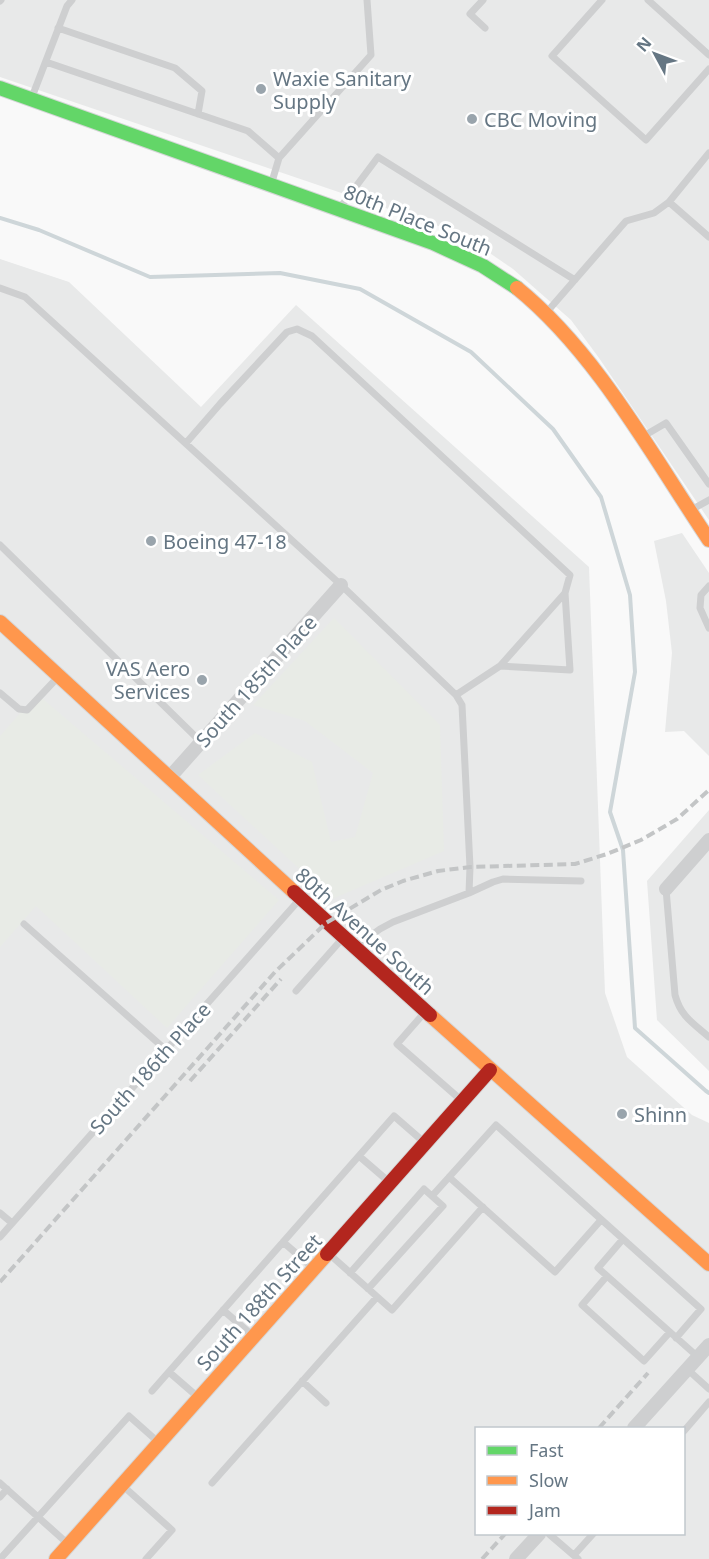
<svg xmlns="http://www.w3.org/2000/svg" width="709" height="1559" font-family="'Noto Sans',sans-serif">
<rect width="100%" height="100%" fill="#f9f9f9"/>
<!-- built -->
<path fill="#e8e9e9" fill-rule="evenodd" d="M0 0H709V520L599 358 571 320 513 269 462 234 0 77Z
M0 259 69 282 201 407 296 305 589 567 605 993 627 1057 692 1115 709 1123V1559H0ZM476 1428H684V1534H476Z
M682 533 709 573V756L684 731 665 732 672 653 666 601 654 541Z
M709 810V1071L657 1020 647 881Z"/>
<!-- green -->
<path fill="#e8ebe6" d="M334 618 440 725 444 851 332 899 198 775 255 733 312 762 331 842 355 837 373 773 305 721 253 705Z
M37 694 279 900 167 1028 36 906 0 947V736Z"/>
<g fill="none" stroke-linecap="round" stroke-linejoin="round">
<!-- stream -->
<path stroke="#ced6d9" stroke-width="4" d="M0 218 39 230 150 277 280 273 360 289 471 352 553 429 601 497 630 595 635 672 610 812 623 850 635 1028 706 1091 709 1093"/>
<!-- fast casing -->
<g stroke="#d5d6d7" stroke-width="16">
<path id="fast" d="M0 88 433 243 483 266 517 288"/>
</g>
<!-- slow casing -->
<g stroke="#d5d6d7" stroke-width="16">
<path id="slow" d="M517 288C596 352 652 455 709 540
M0 622 294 892
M430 1015 709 1264
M56 1559 327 1254"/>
</g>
<!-- jam casing -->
<g stroke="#d5d6d7" stroke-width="16">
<path id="jam" d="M294 892 430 1015
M327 1254 490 1070"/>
</g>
<!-- lane -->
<path stroke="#cecfd0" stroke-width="7" d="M483 0 470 14 485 28
M602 0 552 56 646 140 709 69
M648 0 709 55
M0 1 1 0
M58 28 175 68 202 91 198 114
M46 62 248 131 279 158
M32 97 67 6 72 0
M271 185 279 158 371 55 367 0
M669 202 709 153
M339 209 378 157 575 280
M0 288 25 297 341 585 456 695 462 705 470 867 469 893 393 922 380 929 356 946
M546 313 626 221 654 213 669 202 709 237
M642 437 666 423 709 484
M186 443 220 404 287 332 297 329 312 336 570 575 565 593
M691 510 709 500
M0 545 201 742
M709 586 701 595 700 608 709 628
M0 693 19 709 27 710 59 676
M456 695 500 666 570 670 565 593 500 666
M666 889 675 995C681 1017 693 1023 709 1037
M469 893 493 882 503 879 581 881
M24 924 166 1050
M296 991 342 939
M425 1012 397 1044 461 1100
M359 1156 388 1181
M449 1177 555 1272 601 1220
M432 1196 496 1125 701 1309 676 1338
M0 1213 12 1223
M0 1237 300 899
M623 1239 598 1268 698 1357
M283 1242 312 1267
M328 1253 392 1310 483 1207
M350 1273 424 1189 443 1206 368 1289
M607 1276 582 1305 644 1361 670 1332
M223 1310 253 1336
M687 1369 709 1389
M169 1372 199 1398
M302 1381 326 1403
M152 1391 394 1116 425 1143
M684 1431 709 1402
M0 1483 38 1517 0 1559
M212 1483 377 1297
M122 1485 172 1530 146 1559
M0 1497 7 1489
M549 1534 578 1559
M67 1543 38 1517 129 1416 157 1441
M574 1555 593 1534"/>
<!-- street -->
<path stroke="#cecfd0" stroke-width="14" d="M170 777 341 585
M666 889 709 840
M634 1428 709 1345
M516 1559 539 1534"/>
<!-- fast -->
<use href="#fast" stroke="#63d668" stroke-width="14"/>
<!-- slow -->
<use href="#slow" stroke="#ff974d" stroke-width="14"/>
<!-- jam -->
<use href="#jam" stroke="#b3261e" stroke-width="14"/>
<!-- rail -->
<path stroke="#c3c5c6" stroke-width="4" stroke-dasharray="9 4.5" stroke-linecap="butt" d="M190 1081 281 979
M0 1282 275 972 326 923 381 890 403 881 438 871 470 867 575 864 607 854 641 840 677 819 709 790
M599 1428 648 1373
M482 1559 505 1534"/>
</g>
<!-- markers -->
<g fill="#99a4ac" stroke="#fff" stroke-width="2">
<circle cx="261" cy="89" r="6"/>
<circle cx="472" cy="119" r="6"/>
<circle cx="151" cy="541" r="6"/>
<circle cx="202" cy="680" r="6"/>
<circle cx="622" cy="1114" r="6"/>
</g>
<g text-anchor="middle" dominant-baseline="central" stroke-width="6" stroke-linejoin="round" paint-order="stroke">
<!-- poi labels -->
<g font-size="20" fill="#657683" stroke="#fff" text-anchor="start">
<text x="273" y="78">Waxie Sanitary<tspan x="273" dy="23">Supply</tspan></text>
<text x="484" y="119">CBC Moving</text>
<text x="163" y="541">Boeing 47-18</text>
<text x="190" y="668" text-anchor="end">VAS Aero<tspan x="190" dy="23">Services</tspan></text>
<text x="634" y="1114">Shinn</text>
</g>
<!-- street labels -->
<g font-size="20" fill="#657683" stroke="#fff">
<text transform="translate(418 220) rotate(22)">80th Place South</text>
<text transform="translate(256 681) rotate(-48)">South 185th Place</text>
<text transform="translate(365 931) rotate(42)">80th Avenue South</text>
<text transform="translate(150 1068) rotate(-48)">South 186th Place</text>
<text transform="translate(259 1302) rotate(-48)">South 188th Street</text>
</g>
</g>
<!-- legend -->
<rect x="475" y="1427" width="210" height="108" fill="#ffffff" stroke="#c1c8cd" stroke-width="1.5"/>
<rect x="487" y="1446" width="30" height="9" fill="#63d668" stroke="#c1c8cd" stroke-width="1.5"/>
<text x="529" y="1457" font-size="18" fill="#657683">Fast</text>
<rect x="487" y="1476" width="30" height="9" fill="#ff974d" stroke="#c1c8cd" stroke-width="1.5"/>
<text x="529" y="1487" font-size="18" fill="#657683">Slow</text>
<rect x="487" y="1506" width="30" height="9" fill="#b3261e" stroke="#c1c8cd" stroke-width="1.5"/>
<text x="529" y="1517" font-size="18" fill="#657683">Jam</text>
<!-- north arrow -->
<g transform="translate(655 54) rotate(311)" stroke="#ffffff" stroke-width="4.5" paint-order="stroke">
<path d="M0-4.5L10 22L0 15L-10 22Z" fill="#657683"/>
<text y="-9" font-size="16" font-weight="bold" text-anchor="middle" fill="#657683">N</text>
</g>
</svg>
